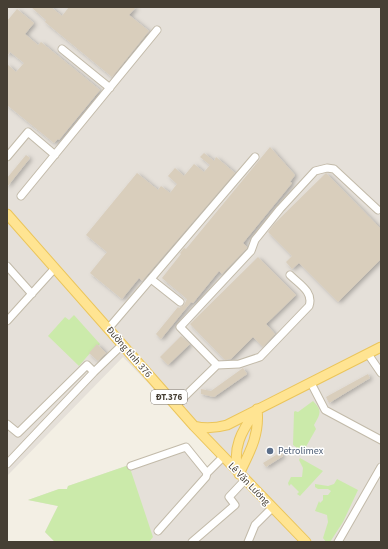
<svg xmlns="http://www.w3.org/2000/svg" width="388" height="549" font-family="'Source Sans 3',sans-serif">
<defs>
<filter id="shadow"><feDropShadow dx="2.5" dy="1.5" stdDeviation="2" flood-color="#0004"/></filter>
</defs>
<rect width="100%" height="100%" fill="#f3efe4"/>
<!-- industrial -->
<path fill="#e5e0d9" d="M7 7H381V542H55L45 532 58 506 28 500 59 489H67L68 486 187 445 207 467 217 457 203 440 123 357 7 476Z"/>
<!-- green -->
<path fill="#cbeaaa" d="M74 315 100 344 98 346 97 345 79 366 48 336 65 317 69 320Z
M313 401C323 411 320 414 314 425L316 429 303 452 293 445 294 412 295 411 298 412Z
M300 458 323 471 300 496 297 494 299 492 291 484 289 486 288 483 291 477H302L303 468 299 460Z
M129 465 153 537 149 542H55L45 532 58 506 28 500 59 489H67L68 486Z
M337 479 358 490 343 522 330 542H326L323 538 328 522 327 515 315 511 319 501 320 503 323 500V495H328L331 491 328 489H318L315 487V484L328 486 334 484Z"/>
<!-- building -->
<path fill="#d9cebc" filter="url(#shadow)" d="M31 7H51L62 16 69 7H136L129 15 149 31 112 77 45 22 46 20Z
M17 9 34 23 25 34 38 45 41 42 100 90 59 140 58 139 54 143 7 105V64L16 72 24 63 10 52 7 56V21Z
M270 147 295 175 290 182 292 183 243 243 247 247V248L222 274 219 271 193 303 191 302 161 339 156 334 178 307 179 308 184 305 187 299 162 278 181 254 180 253 184 248 186 249Z
M204 153 214 161 216 157 235 173 142 281 139 278 122 299 90 273 107 252 86 235 137 173 158 190 161 186 170 193 177 184 168 176 175 168 184 176 194 164 204 172 210 165 200 157Z
M26 155 30 158 7 187V178Z
M326 173 381 229V259L338 302 299 263 292 269 286 262 292 256 268 232 274 224Z
M258 257 296 295 266 324 275 334 263 347 253 337 231 359 225 360 190 324Z
M181 336 190 344 168 365 160 357Z
M97 344 106 353 98 361 89 353Z
M243 368 247 374 214 397 201 394V389L211 391Z
M368 374 370 378 329 403 326 397Z
M281 452 283 456 266 467 263 463Z"/>
<g fill="none" stroke-linecap="round" stroke-linejoin="round">
<!-- minor casing -->
<g stroke="#c2baa9" stroke-width="9">
<path id="minor" d="M62 49 110 88
M7 157 28 132 55 155
M21 196 157 30
M7 266 32 294
M151 279 180 302
M7 321 55 268
M108 329 255 157
M368 354 381 373
M217 365 180 327 251 251 255 240 280 209 315 171 327 168 334 169 378 210
M311 383 325 410 381 440
M176 405 217 365 239 364 260 357 309 306C314 292 299 284 290 275
M7 424 18 433 87 365 94 372
M7 464 94 372 122 345
M131 466 186 447 207 473
M158 531 206 477 207 473 223 457
M192 542 235 505 229 497 245 480
M248 542 255 525 272 508
M338 542 381 467"/>
</g>
<!-- major casing -->
<g stroke="#ebc55b" stroke-width="11">
<path id="major" d="M7 214 194 426C205 429 216 428 227 425L381 347
M194 426 306 542
M239 473C231 449 242 430 256 411
M239 474C250 452 260 434 257 409"/>
</g>
<!-- minor -->
<use href="#minor" stroke="#fff" stroke-width="7"/>
<!-- major -->
<use href="#major" stroke="#ffe492" stroke-width="9"/>
</g>
<!-- markers -->
<circle fill="#5c6f8a" stroke="#fff" stroke-width="1.5" cx="270" cy="451" r="4"/>
<g text-anchor="middle" dominant-baseline="central" stroke-width="3" stroke-linejoin="round" paint-order="stroke">
<!-- shield labels -->
<rect fill="#fff" stroke="#7e7971" stroke-width="1" x="151" y="390" width="36" height="14" rx="3"/>
<g font-size="9" font-weight="bold" fill="#463f34">
<text x="169" y="397">ĐT.376</text>
</g>
<!-- street labels -->
<g font-size="10" fill="#463f34" stroke="#fff">
<text transform="translate(129 352) rotate(49)">Đường tỉnh 376</text>
<text transform="translate(249 484) rotate(46)">Lê Văn Lương</text>
</g>
<!-- service labels -->
<g font-size="10" fill="#4e5e75" stroke="#fff" text-anchor="start">
<text x="278" y="451">Petrolimex</text>
</g>
</g>
<!-- border -->
<rect width="388" height="549" fill="none" stroke="#463f34" stroke-width="16"/>
</svg>
